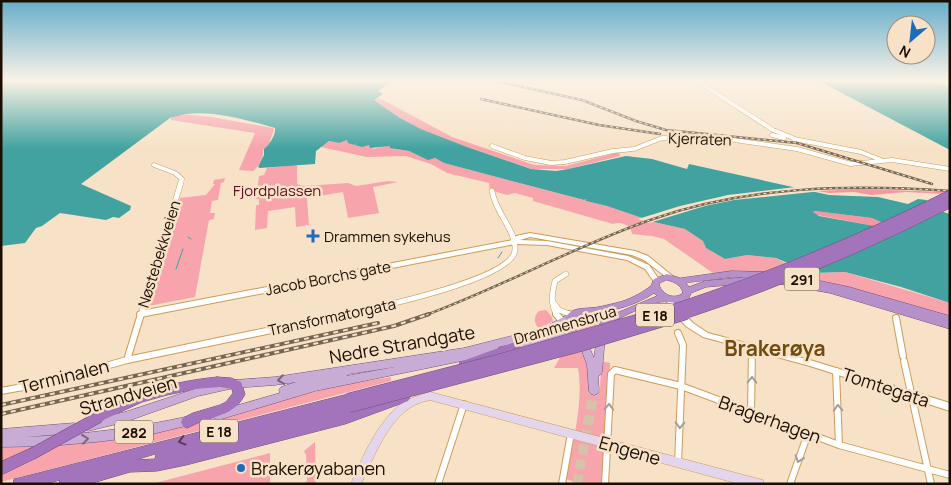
<svg xmlns="http://www.w3.org/2000/svg" width="951" height="485" font-family="Manrope,sans-serif">
<rect width="100%" height="100%" fill="#f7e2c7"/>
<!-- green -->
<path fill="#f7a4ac" d="M377 98 385 101 452 137 534 165 566 166 619 152 620 156 568 169H532L467 147 421 129 400 118 374 100Z
M181 114 212 117 273 128 274 130 268 146 263 150C264 158 260 165 253 171L239 170 255 133 171 120V118Z
M347 140 353 145 357 143 355 145H369L373 149 390 145 395 149 409 151 418 155 435 158 444 163 583 200 587 199 586 201 607 206 654 222 685 229 703 241 706 248 725 259 747 255 776 258 793 267 820 273 845 272 950 303V317L867 292 801 277 743 272 713 273 664 239 652 236 632 234C631 225 621 221 613 224L533 201V198L515 193 507 195 490 190 489 183 447 173 431 164 406 156 367 157 321 147 329 141 338 143Z
M293 165 297 166V184L304 186 348 183 356 186 388 181 398 182 373 187 379 213 348 218 343 192 307 198 309 225 296 227 295 207 268 211 267 228 255 230 256 205H259V199H256L259 176 264 175 267 168Z
M225 178 224 182 221 183 218 200 212 201 210 213H215L214 219 209 220 195 297 148 306 180 198 206 195 215 184H213L214 180Z
M546 310 552 317 553 321 539 329C534 323 533 317 539 311Z
M582 316 594 318 598 328 579 333 574 324 576 318Z
M583 350 589 359 590 390 600 392 601 361 610 363 603 484H581L566 479C572 443 584 404 578 368H554L561 356Z
M391 377V381L1 482V447L54 446 164 430 197 423 336 386Z
M315 442 316 484H302L307 481 306 455 304 451Z
M270 453V484H155V483Z"/>
<!-- forest -->
<path fill="#f597a1" d="M860 189 944 192V194L906 192 871 195 854 192 829 193 816 191Z
M815 211 872 218 883 223 877 226 869 225 817 215 813 212Z"/>
<!-- water -->
<path fill="#41a2a0" fill-rule="evenodd" d="M1 81H392L378 91 383 94 374 100 400 118 421 129 467 147 531 169 556 171 568 169 626 156 652 159 687 169 689 164 829 195 878 197 908 204 918 199 926 200 940 211 950 214V303L901 287 845 272 811 273 776 258 747 255 725 259 706 248 703 241 685 229 654 222 607 206 586 201V199L584 200 444 163 435 158 428 160 409 151 390 148V146L370 148 369 145 362 147 355 145 357 143 354 145 348 143 347 140 339 143 329 141 316 151 315 164 260 168 258 167 264 155V149C269 145 276 135 275 128 243 119 202 106 170 118L81 184 131 206 130 210 119 218 113 217 106 220 60 213 42 226 36 228 25 243 1 246ZM815 211 872 218 883 223 877 226 869 225 819 216 813 212Z
M819 81H929L950 86V150Z"/>
<!-- pier -->
<path fill="#f7e2c7" d="M804 186 822 191 734 200 705 206 649 223 638 219 680 206 728 195Z"/>
<g fill="none" stroke-linecap="round" stroke-linejoin="round">
<!-- stream -->
<path stroke="#41a2a0" stroke-width="1" d="M188 237 191 239
M498 258 502 252
M176 269 183 249"/>
<!-- primary-tunnel -->
<path stroke="#d6c2a9" stroke-width="10" stroke-dasharray="10 5" stroke-linecap="butt" d="M577 484 594 391"/>
<!-- minor-far2 casing -->
<g stroke="#ce9b56" stroke-width="5">
<path id="minor-far2" d="M697 81 773 130 798 140
M944 81 950 84
M772 135 784 138
M794 139 861 152 881 160
M492 146 525 158 551 163 565 162 613 151 634 149 662 138 734 140 797 149 851 164 892 160 950 169
M154 165 175 173 182 179 181 183"/>
</g>
<!-- minor-far1 casing -->
<g stroke="#ce9b56" stroke-width="6">
<path id="minor-far1" d="M553 302 559 310 572 315
M141 315 181 182
M342 315C370 309 513 280 515 250 517 232 495 212 492 191
M557 315C550 304 552 293 555 281L566 274"/>
</g>
<!-- minor casing -->
<g stroke="#ce9b56" stroke-width="8">
<path id="minor" d="M556 314 568 327
M569 314 572 315
M896 318 903 356
M678 333 683 345 678 463
M127 360 141 314
M904 361 931 484
M836 371 839 445
M1 391 45 383 127 360 348 314
M751 414 752 347
M438 484 464 404
M562 484 571 433
M605 484 611 374 615 370 681 386 839 445 950 475
M790 484 806 439V433"/>
</g>
<!-- tertiary casing -->
<g stroke="#ce9b56" stroke-width="2">
<path id="tertiary" d="M530 233 635 251 648 256 675 278 674 280H670L644 260 632 255 530 237 520 240 547 241 628 256 649 265 660 281 659 283H655L645 269 627 260 547 245 515 244 141 317 138 316 137 314 138 312 141 311 513 240 516 236Z
M669 297 671 298 681 311 693 323 708 333 810 360 950 403V411L810 366 703 337 687 327 675 315 666 300 667 298Z"/>
</g>
<!-- secondary casing -->
<g stroke="#ce9b56" stroke-width="1">
<path id="secondary" d="M430 392 759 479 763 480 764 484H739L430 400C426 401 422 402 419 403 389 415 374 457 361 484H351C361 459 379 420 401 404 410 398 420 395 430 392Z"/>
</g>
<!-- primary casing -->
<g stroke="#73507a" stroke-width="1">
<path id="primary" d="M571 313 574 314 575 316 574 318 545 335 567 333 570 334 571 337 570 340 550 341 510 351 507 350 505 347 507 345 498 347 501 350 499 353 496 354 315 391 218 420 214 418 213 415 214 412 280 393 279 390 281 387 296 382 275 385 234 388 198 396 125 422 88 431 84 429 83 426 84 423 88 421 125 412 198 388 234 380 275 377 464 348 543 328ZM395 367 346 376 349 374Z
M601 333 604 334 605 337 602 372 600 375 598 376 599 391 597 394 594 395 591 394 589 391 587 365 579 343 580 340 583 339 586 340 594 358 597 337 598 334Z
M190 416 194 418 195 421 194 424 144 436 96 442 49 446 1 447V429L74 423 78 425 79 428 78 431 74 433 25 437C81 435 135 428 190 416Z"/>
</g>
<!-- trunk casing -->
<g stroke="#73507a" stroke-width="1">
<path id="trunk" d="M732 271 766 272 769 273 770 275 769 277 753 278 755 280 754 282 751 283 706 287 691 293C686 309 671 300 660 302 644 305 623 317 608 324L609 329C596 353 564 346 565 318 572 308 578 309 589 308 597 308 607 305 616 303 629 300 640 294 651 286L654 279 667 274 680 278ZM732 277H747L705 281 689 287 686 283ZM667 280C675 282 681 285 683 293 674 300 663 295 659 285L660 283ZM654 293 657 296 605 318 600 313C619 309 638 304 654 293ZM582 314C591 315 599 319 601 329 591 342 573 336 573 319L578 316Z
M787 274 849 287 950 316V329L830 293 774 283 773 281 774 279 777 278 785 279 783 277 784 275Z"/>
</g>
<!-- motorway casing -->
<g stroke="#73507a" stroke-width="1">
<path id="motorway" d="M515 342 519 343 520 346 519 349 464 370 460 368 459 365 460 362Z
M217 377 231 378 241 382 245 394C236 413 220 415 202 421 197 423 192 426 187 428L183 426 181 422 183 418 193 413 220 405 226 402 233 393 232 389 220 387 195 389 167 395 142 402 99 422 95 421 93 417C96 410 106 408 112 405 147 389 178 381 217 377Z
M404 392 408 393 410 397 408 401 345 424 186 465 157 471 130 472 89 484H59L60 480 45 484H13L14 479 19 478 348 394 352 395 354 399 352 403 355 407 353 410ZM156 454 155 459 136 460Z
M32 448 36 450 38 454 36 458 1 475V462Z"/>
</g>
<!-- minor-far2 -->
<use href="#minor-far2" stroke="#fff" stroke-width="4"/>
<!-- minor-far1 -->
<use href="#minor-far1" stroke="#fff" stroke-width="5"/>
<!-- minor -->
<use href="#minor" stroke="#fff" stroke-width="6"/>
<!-- tertiary -->
<use href="#tertiary" fill="#fff" fill-rule="evenodd"/>
<!-- secondary -->
<use href="#secondary" fill="#e3d5eb" fill-rule="evenodd"/>
<!-- primary -->
<use href="#primary" fill="#c8acd6" fill-rule="evenodd"/>
<!-- trunk -->
<use href="#trunk" fill="#b690c8" fill-rule="evenodd"/>
<!-- motorway -->
<use href="#motorway" fill="#a374bb" fill-rule="evenodd"/>
<!-- rail-far1 casing -->
<g stroke="#766553" stroke-width="2.5">
<path id="rail-far1" d="M495 81 582 100 636 121 666 130 797 143 932 184
M481 99 599 125 660 134
M426 315C502 287 573 247 650 220 746 186 849 184 950 191"/>
</g>
<!-- rail casing -->
<g stroke="#766553" stroke-width="4">
<path id="rail" d="M1 405 378 323
M1 414 394 326 429 314"/>
</g>
<!-- rail-far1 -->
<use href="#rail-far1" stroke="#f7e2c7" stroke-width="1" stroke-dasharray="3" stroke-linecap="butt"/>
<!-- rail -->
<use href="#rail" stroke="#f7e2c7" stroke-width="2" stroke-dasharray="5" stroke-linecap="butt"/>
<!-- motorway-bridge-far1 casing -->
<g stroke="#73507a" stroke-width="10" stroke-linecap="butt">
<path id="motorway-bridge-far1" d="M654 315C756 283 854 243 950 195
M682 315C776 284 862 248 950 203"/>
</g>
<!-- motorway-bridge casing -->
<g stroke="#73507a" stroke-width="12" stroke-linecap="butt">
<path id="motorway-bridge" d="M348 399 502 359 658 314
M349 407 580 346 686 314
M32 454 99 417"/>
</g>
<!-- motorway-bridge-far1 -->
<use href="#motorway-bridge-far1" stroke="#a374bb" stroke-width="9"/>
<!-- motorway-bridge -->
<use href="#motorway-bridge" stroke="#a374bb" stroke-width="11"/>
</g>
<!-- one-way arrows -->
<defs><path id="oneway-chevron" d="M-2-3.5L2.5 0L-2 3.5" fill="none" stroke-width="1.6" stroke-linecap="round" stroke-linejoin="round" transform="scale(1.25)"/></defs>
<g stroke="#7a6476">
<use href="#oneway-chevron" transform="translate(281 380) rotate(171)"/>
<use href="#oneway-chevron" transform="translate(85 439) rotate(-7)"/>
</g>
<g stroke="#a49e99">
<use href="#oneway-chevron" transform="translate(752 380) rotate(-89)"/>
<use href="#oneway-chevron" transform="translate(609 407) rotate(-87)"/>
<use href="#oneway-chevron" transform="translate(838 408) rotate(-92)"/>
<use href="#oneway-chevron" transform="translate(680 425) rotate(92)"/>
<use href="#oneway-chevron" transform="translate(799 459) rotate(109)"/>
</g>
<use stroke="#583b54" href="#oneway-chevron" transform="translate(182 441) rotate(165)"/>
<!-- sky -->
<linearGradient id="sky" x2="0" y2="1"><stop stop-color="#65adcb"/><stop offset="0.54" stop-color="#fbf2e6"/><stop offset="1" stop-color="#fbf2e6" stop-opacity="0"/></linearGradient>
<rect width="951" height="149" fill="url(#sky)"/>
<!-- markers -->
<g fill="#206aba" stroke="#f7e2c7" stroke-width="2">
<path d="M310.5 228.5h5v5h5v5h-5v5h-5v-5h-5v-5h5z"/>
<circle cx="241" cy="468" r="5"/>
</g>
<g text-anchor="middle" dominant-baseline="central" stroke-width="5" stroke-linejoin="round" paint-order="stroke">
<!-- shield labels -->
<g fill="#f7e2c7" stroke="#5d4d3c" stroke-width="1">
<rect x="784.5" y="267.5" width="35" height="23" rx="4"/>
<rect x="636" y="303.5" width="38" height="23" rx="4"/>
<rect x="200" y="419.5" width="38" height="23" rx="4"/>
<rect x="115" y="420.5" width="38" height="23" rx="4"/>
</g>
<g font-size="14" font-weight="bold" fill="#1b0d00">
<text x="802" y="279">291</text>
<text x="655" y="315">E 18</text>
<text x="219" y="431">E 18</text>
<text x="134" y="432">282</text>
</g>
<!-- street labels -->
<g font-size="15" fill="#1b0d00" stroke="#f7e2c7">
<text transform="translate(700 139) rotate(2)">Kjerraten</text>
<text transform="translate(159 254) rotate(-73)">Nøstebekkveien</text>
<text transform="translate(328 278) rotate(-11)">Jacob Borchs gate</text>
<text transform="translate(332 317) rotate(-12)">Transformatorgata</text>
<text transform="translate(565 325) rotate(-16)">Drammensbrua</text>
</g>
<!-- park labels -->
<g font-size="15" fill="#5e0b20" stroke="#f7e2c7">
<text x="277" y="190">Fjordplassen</text>
</g>
<!-- poi labels -->
<g font-size="15" fill="#1b0d00" stroke="#f7e2c7" text-anchor="start">
<text x="324" y="236">Drammen sykehus</text>
</g>
<!-- near-street labels -->
<g font-size="18" fill="#1b0d00" stroke="#f7e2c7">
<text transform="translate(402 344) rotate(-10)">Nedre Strandgate</text>
<text transform="translate(64 376) rotate(-14)">Terminalen</text>
<text transform="translate(886 387) rotate(18)">Tomtegata</text>
<text transform="translate(128 395) rotate(-16)">Strandveien</text>
<text transform="translate(770 419) rotate(20)">Bragerhagen</text>
<text transform="translate(630 450) rotate(16)">Engene</text>
</g>
<!-- near-poi labels -->
<g font-size="18" fill="#1b0d00" stroke="#f7e2c7" text-anchor="start">
<text x="251" y="468">Brakerøyabanen</text>
</g>
<!-- near-quarter labels -->
<g font-size="21" font-weight="bold" fill="#6f4b12" stroke="#f7e2c7">
<text x="775" y="348">Brakerøya</text>
</g>
</g>
<!-- border -->
<rect width="951" height="485" fill="none" stroke="#1b0d00" stroke-width="5"/>
<!-- north arrow -->
<g transform="translate(911 40) rotate(208)"><circle r="24" fill="#f7e2c7" stroke="#9f8d77"/>
<path d="M0-4L9 19L0 12L-9 19Z" fill="#206aba"/>
<text y="-8" font-size="14" font-weight="bold" text-anchor="middle" fill="#1b0d00">N</text>
</g>
</svg>
